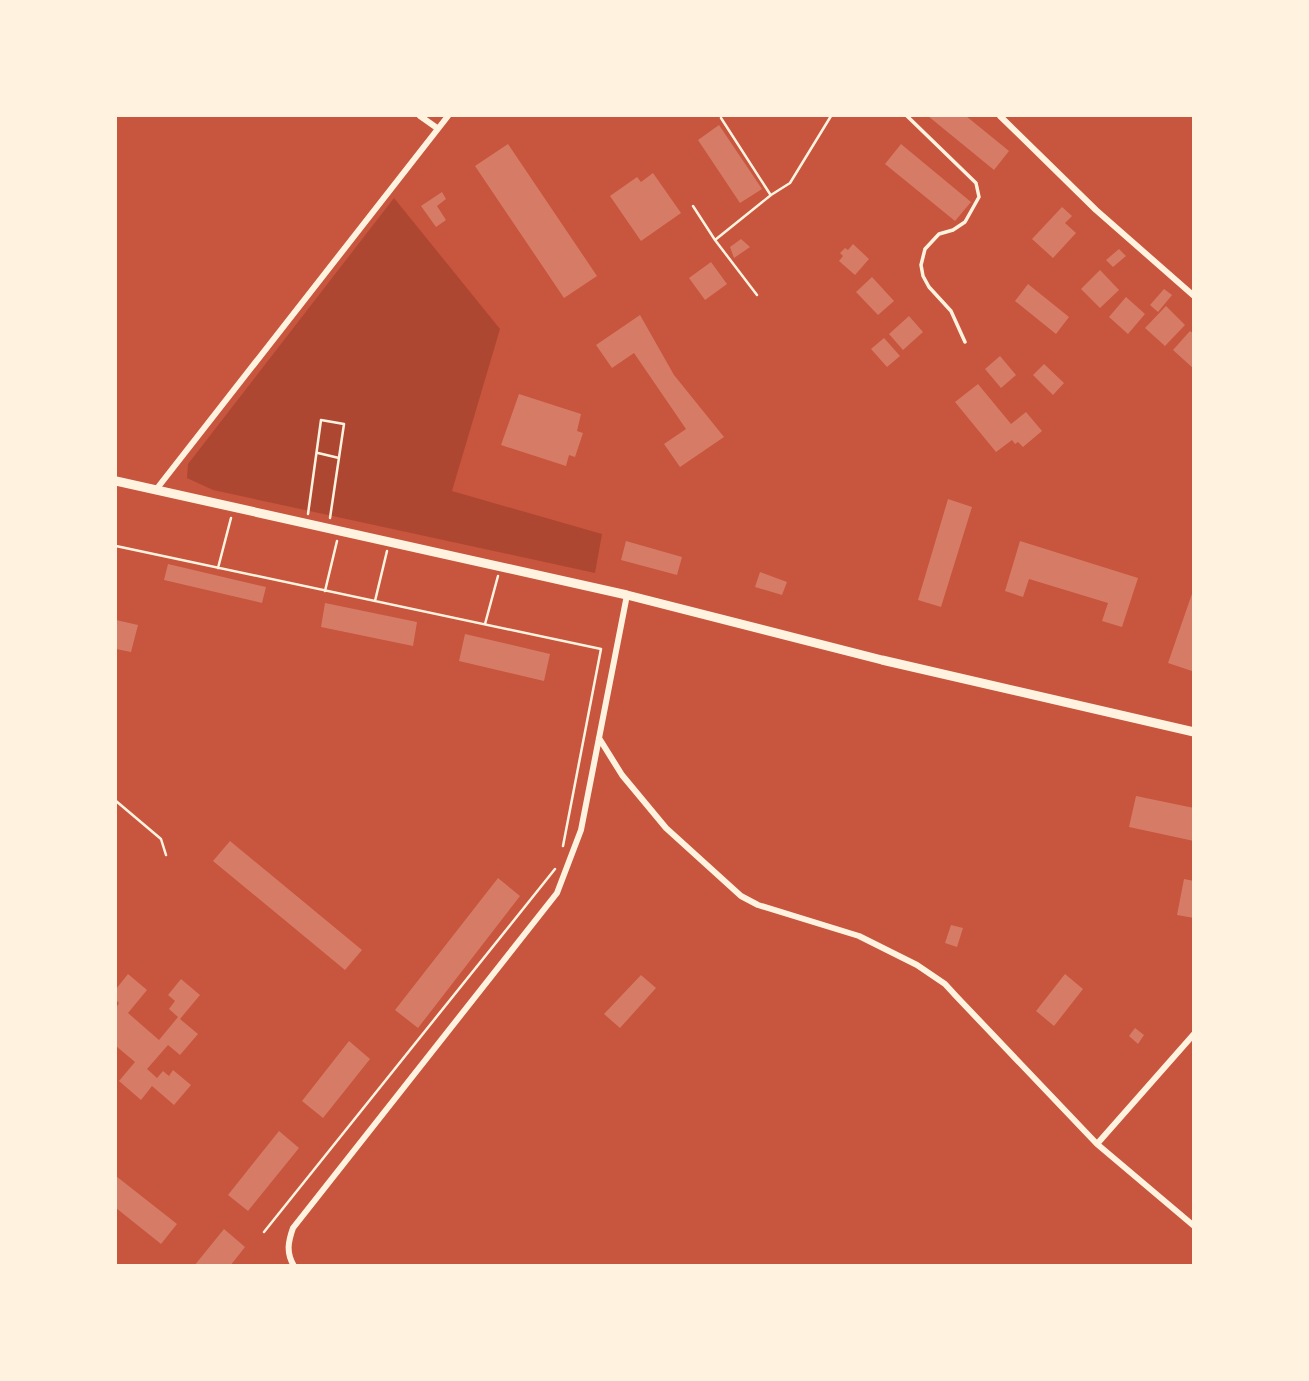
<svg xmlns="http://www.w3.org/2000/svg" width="1309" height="1381" font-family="Bitter,serif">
<rect width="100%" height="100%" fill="#c8553d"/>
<!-- green -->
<path fill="#ae4732" d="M394 198 500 329 452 491 602 534 595 573 213 490 187 478 188 464Z"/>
<!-- building -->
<path fill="#d67c66" d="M928 116H966L1009 151 994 170Z
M719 125 762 189 740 203 698 140Z
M508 144 597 276 564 298 475 166Z
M901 144 971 202 955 221 885 164Z
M653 173 681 213 641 241 610 196 637 177 641 182Z
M442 192 446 199 437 206 446 220 436 227 421 206Z
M1062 207 1072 216 1065 223 1076 233 1053 258 1032 239Z
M741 239 750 247 734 258 730 247Z
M853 244 869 259 855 275 839 261 843 256 840 253 845 248 848 250Z
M1119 249 1126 256 1113 267 1106 260Z
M711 262 727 284 705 300 689 278Z
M1100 270 1119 290 1100 308 1081 289Z
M872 277 894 301 878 315 856 292Z
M1028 284 1069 317 1056 334 1015 301Z
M1164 289 1172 295 1158 312 1150 305Z
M1126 297 1145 314 1128 334 1109 317Z
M1166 306 1185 325 1165 346 1145 328Z
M640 315 674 375 724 437 680 467 664 444 686 429 634 353 612 368 596 345Z
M909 316 923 332 903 350 889 334Z
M1190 331 1194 334V369L1173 350Z
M884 338 900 356 887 367 871 349Z
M1000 356 1016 375 1001 388 985 369Z
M1044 364 1064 383 1053 395 1033 375Z
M978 384 1011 424 1026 412 1042 431 1023 447 1018 442 1015 444 1012 440 996 452 955 402Z
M519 394 581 414 577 431 583 433 575 457 569 455 566 466 501 445Z
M948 499 972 507 941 607 918 600Z
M626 541 682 557 677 575 621 560Z
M1020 541 1138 578 1122 627 1102 621 1108 603 1029 579 1023 597 1005 591Z
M168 564 266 587 262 603 164 580Z
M760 572 787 582 782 595 755 587Z
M1194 588V667L1192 671 1168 663Z
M325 603 417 622 413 646 321 627Z
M116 620 138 625 131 652 116 649Z
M465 634 550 654 544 681 459 661Z
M1136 796 1194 808V841L1129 827Z
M230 841 362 950 345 970 213 861Z
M498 878 520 896 418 1028 395 1010Z
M1184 879 1194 881V918L1177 915Z
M951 925 963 928 957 947 945 943Z
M128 974 147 990 128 1013 159 1040 178 1017 169 1009 175 1001 168 995 181 979 200 995 180 1019 198 1034 180 1055 168 1045 147 1069 157 1078 163 1071 169 1076 173 1070 191 1085 174 1105 152 1086 141 1100 119 1081 135 1062 116 1046V1008L119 1003 116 1000V989Z
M1065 974 1083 989 1054 1026 1036 1011Z
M641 975 656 988 620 1028 604 1014Z
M1135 1028 1144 1035 1138 1044 1129 1036Z
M349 1041 370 1059 323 1118 302 1101Z
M279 1131 299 1148 248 1211 228 1195Z
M116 1176 177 1224 161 1244 116 1208Z
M224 1229 245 1247 230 1266H194Z"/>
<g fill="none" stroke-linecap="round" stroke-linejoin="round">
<!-- path -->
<path stroke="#fff3e0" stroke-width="2.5" d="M721 118 770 194
M693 206 715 240 757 295
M715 240 771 195 790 183 831 116
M318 453 339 458
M308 514 321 420 344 424 330 518
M116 546 601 649 563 846
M218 568 231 518
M325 591 337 541
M375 601 387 551
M485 624 498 576
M116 801 161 839 166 855
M264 1232 555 869"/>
<!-- service -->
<path stroke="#fff3e0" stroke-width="3.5" d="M907 116 976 183 979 197 965 222 953 230 939 234 925 249 921 265 923 276 929 287 951 311 965 342"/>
<!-- minor -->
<path stroke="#fff3e0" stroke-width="6" d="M420 116 437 128
M1000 116 1096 210 1194 296
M155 491 448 116
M599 738 622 775 666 828 741 896 758 905 859 936 917 965 945 984 956 996 1097 1144 1194 1226
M1097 1144 1194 1034
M294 1266C286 1253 288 1242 293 1228L557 893 581 830 627 595"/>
<!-- secondary -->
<path stroke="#fff3e0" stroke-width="9" d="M116 481 627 595 882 660 1194 732"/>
</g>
<!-- border -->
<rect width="1309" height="1381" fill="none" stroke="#fff3e0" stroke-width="234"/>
</svg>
